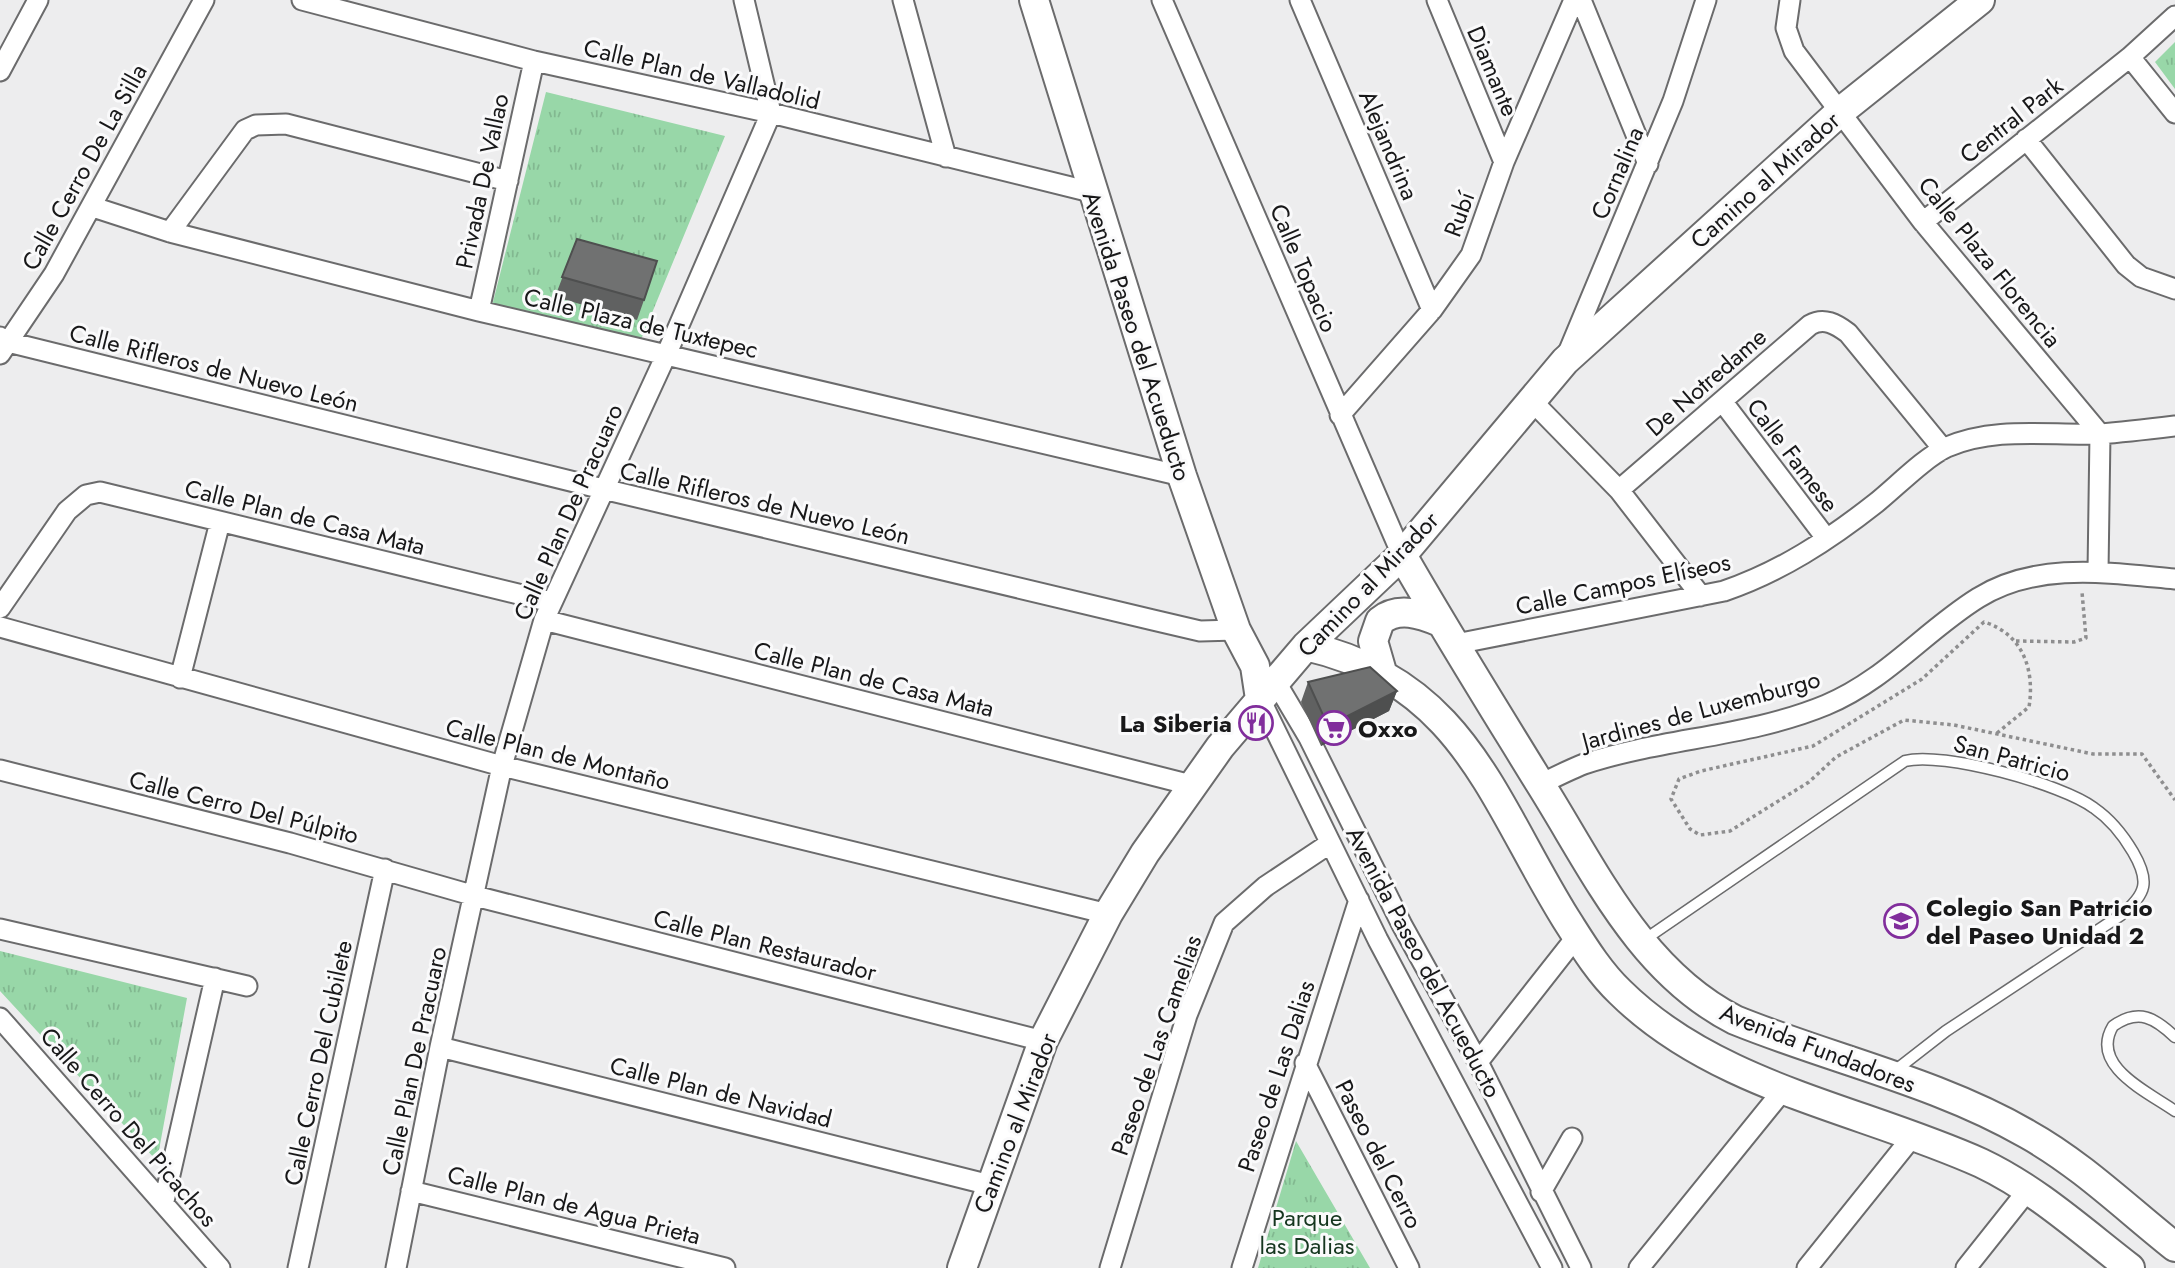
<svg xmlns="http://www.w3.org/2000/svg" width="2175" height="1268" font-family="Jost,sans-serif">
<defs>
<pattern id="grass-tufts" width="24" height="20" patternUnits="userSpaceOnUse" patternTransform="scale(1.75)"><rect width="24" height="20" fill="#98d7a8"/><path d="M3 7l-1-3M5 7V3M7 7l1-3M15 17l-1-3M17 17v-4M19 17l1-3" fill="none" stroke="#82b890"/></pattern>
</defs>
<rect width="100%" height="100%" fill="#ededee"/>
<!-- grass -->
<path fill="url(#grass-tufts)" d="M2175 42V89L2155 62Z
M546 92 725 136 640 342 492 306Z
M0 951 187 998 157 1161 0 991Z
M1296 1141 1370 1268H1258Z"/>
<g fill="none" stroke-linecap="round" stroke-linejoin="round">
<!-- lane casing -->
<g stroke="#6b6b6c" stroke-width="13">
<path id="lane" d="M1644 940 1905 761C1942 751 2062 784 2094 808 2110 819 2123 835 2133 852 2150 881 2147 894 2121 915L1946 1031 1892 1073
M2175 1037C2155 1018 2139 1008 2113 1026 2089 1066 2148 1092 2175 1111"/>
</g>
<!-- street casing -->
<g stroke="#6b6b6c" stroke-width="23">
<path id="street" d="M302 0 534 61 771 113 1091 192
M903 0 946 157
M1162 0 1402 555
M1300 0 1432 310
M1437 0 1504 162
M1581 0 1648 164
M1790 0 1786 28 1794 51 1923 222 2100 434 2098 572
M2130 57 2175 113
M0 71 38 0
M2026 139 2126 265 2141 277 2175 289
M93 207 170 232 479 311 1182 476
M1923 222 2130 57 2175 16
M170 232 245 130 256 125 286 124 508 181
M479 311 534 61
M0 337 8 342 603 489 1153 620 1200 631 1236 630
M1568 353 1673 101 1706 0
M0 354 54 274 204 0
M1531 400 1619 490 1701 596
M1722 401 1826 538
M1340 415 1432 310 1471 255 1504 162 1574 0
M1619 490 1810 325C1824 317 1836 324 1848 333L1943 449
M0 608 67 511 86 495 100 492 551 602
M544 620 1191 785
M0 627 502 766 1108 914
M1456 644 1724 591C1780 572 1829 540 1876 503 1896 487 1924 458 1947 447 1996 426 2049 436 2100 434 2125 432 2150 429 2175 426
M180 678 220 522
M1277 684 1309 738 1402 925 1478 1062 1581 1268
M1260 699 1378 940 1552 1268
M0 770 290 843 475 896 1043 1041
M1541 784C1555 777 1569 770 1584 764 1663 738 1749 737 1826 705 1886 680 1925 631 1978 598 2037 561 2110 573 2175 579
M0 929 247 986
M0 1018 220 1268
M440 1047 990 1185
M1478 1062 1577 936
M1305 1063 1409 1268
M411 1191 725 1268
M1541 1192 1572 1138
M164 1201 215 978
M298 1268 385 869
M396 1268 440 1047 502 766 544 620 667 353 771 113 744 0
M1110 1268 1187 1015 1224 923 1266 886 1329 844
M1242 1268 1359 900
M1639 1268 1784 1089
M1807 1268 1913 1136
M1966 1268 2028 1190"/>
</g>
<!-- secondary casing -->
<g stroke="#6b6b6c" stroke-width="32">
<path id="secondary" d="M1034 0 1182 476 1236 630 1255 666 1260 699
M1402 555C1446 632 1493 707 1539 782 1594 869 1639 971 1735 1020 1831 1059 1937 1082 2027 1134 2081 1164 2127 1209 2175 1247
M1306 646C1463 682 1491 798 1566 919 1582 944 1598 971 1620 992 1716 1087 1861 1109 1981 1163 2036 1189 2082 1231 2130 1268
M1382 672 1373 641 1380 621C1398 606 1421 614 1440 622
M962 1268 1043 1041 1108 914 1145 853 1220 747 1306 646 1402 555 1565 361 1841 111 1980 0"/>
</g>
<!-- path -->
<path stroke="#8e8e8f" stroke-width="3.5" stroke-dasharray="3.5 3.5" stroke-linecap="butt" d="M2016 641 2074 642 2086 638 2082 592
M1997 733 2029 707C2035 670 2023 634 1984 622L1922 679 1813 746 1701 771 1679 779 1671 799 1690 829 1700 835 1730 831 1809 782 1836 757 1904 720 1954 725 2093 754H2142L2175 800"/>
<!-- lane -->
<use href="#lane" stroke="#fff" stroke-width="10"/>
<!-- street -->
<use href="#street" stroke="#fff" stroke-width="19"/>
<!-- secondary -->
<use href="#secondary" stroke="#fff" stroke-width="28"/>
</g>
<!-- wall -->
<path fill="#606161" d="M577 239 644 300 637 320 555 297Z
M1308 682 1397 691 1389 711 1321 746 1301 702Z"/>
<!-- shaded-wall -->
<path fill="#4e4f4f" d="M1397 691 1389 711 1321 746 1328 726Z"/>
<!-- building -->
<path fill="#707171" stroke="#4e4f4f" stroke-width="2" d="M577 239 657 261 644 300 562 277Z
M1370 667 1397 691 1328 726 1308 682Z"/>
<!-- icons -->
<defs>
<g id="restaurant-ring" transform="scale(1.75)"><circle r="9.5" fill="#fafafb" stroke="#812d9c" stroke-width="1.5"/><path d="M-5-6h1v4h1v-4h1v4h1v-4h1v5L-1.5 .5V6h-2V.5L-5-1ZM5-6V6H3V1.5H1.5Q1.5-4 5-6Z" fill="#812d9c"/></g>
<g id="supermarket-ring" transform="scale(1.75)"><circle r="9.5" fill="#fafafb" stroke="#812d9c" stroke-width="1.5"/><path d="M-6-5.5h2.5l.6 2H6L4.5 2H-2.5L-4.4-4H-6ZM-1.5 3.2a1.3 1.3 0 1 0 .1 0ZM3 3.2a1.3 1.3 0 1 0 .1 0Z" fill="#812d9c"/></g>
<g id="school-ring" transform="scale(1.75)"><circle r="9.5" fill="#fafafb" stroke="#812d9c" stroke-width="1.5"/><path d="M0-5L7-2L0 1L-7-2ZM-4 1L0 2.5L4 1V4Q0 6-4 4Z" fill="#812d9c"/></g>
</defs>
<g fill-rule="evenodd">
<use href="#restaurant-ring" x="1256" y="723"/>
<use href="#supermarket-ring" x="1334" y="728"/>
<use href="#school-ring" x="1901" y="921"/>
</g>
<g text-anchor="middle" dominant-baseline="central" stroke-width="6" stroke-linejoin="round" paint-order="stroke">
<!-- street labels -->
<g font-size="24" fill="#181819" stroke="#fafafb">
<text transform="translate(1493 71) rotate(67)">Diamante</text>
<text transform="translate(702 74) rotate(13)">Calle Plan de Valladolid</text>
<text transform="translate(2011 120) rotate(-38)">Central Park</text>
<text transform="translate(1389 145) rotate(67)">Alejandrina</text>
<text transform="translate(84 167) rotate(-61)">Calle Cerro De La Silla</text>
<text transform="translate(1617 173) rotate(-67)">Cornalina</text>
<text transform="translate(1765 180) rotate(-42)">Camino al Mirador</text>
<text transform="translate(482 181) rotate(-78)">Privada De Vallao</text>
<text transform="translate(1459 214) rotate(-70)">Rubí</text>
<text transform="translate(1990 262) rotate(51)">Calle Plaza Florencia</text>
<text transform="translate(1304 268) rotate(67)">Calle Topacio</text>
<text transform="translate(641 323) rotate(13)">Calle Plaza de Tuxtepec</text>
<text transform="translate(1137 336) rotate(72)">Avenida Paseo del Acueducto</text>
<text transform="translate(214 368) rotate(14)">Calle Rifleros de Nuevo León</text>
<text transform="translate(1706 382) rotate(-41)">De Notredame</text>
<text transform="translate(1793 455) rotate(53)">Calle Famese</text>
<text transform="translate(765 503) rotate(13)">Calle Rifleros de Nuevo León</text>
<text transform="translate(568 512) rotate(-66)">Calle Plan De Pracuaro</text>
<text transform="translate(305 517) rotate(14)">Calle Plan de Casa Mata</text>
<text transform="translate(1368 584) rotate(-46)">Camino al Mirador</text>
<text transform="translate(1623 584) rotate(-12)">Calle Campos Elíseos</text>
<text transform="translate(874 679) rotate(14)">Calle Plan de Casa Mata</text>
<text transform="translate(1701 710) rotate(-15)">Jardines de Luxemburgo</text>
<text transform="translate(558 754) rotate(14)">Calle Plan de Montaño</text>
<text transform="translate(2012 758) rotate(15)">San Patricio</text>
<text transform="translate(244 807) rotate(14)">Calle Cerro Del Púlpito</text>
<text transform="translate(765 945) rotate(14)">Calle Plan Restaurador</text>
<text transform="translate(1424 962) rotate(62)">Avenida Paseo del Acueducto</text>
<text transform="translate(1156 1045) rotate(-71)">Paseo de Las Camelias</text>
<text transform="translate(1818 1048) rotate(21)">Avenida Fundadores</text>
<text transform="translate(414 1061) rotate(-78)">Calle Plan De Pracuaro</text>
<text transform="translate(318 1063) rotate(-78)">Calle Cerro Del Cubilete</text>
<text transform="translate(1276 1076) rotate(-72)">Paseo de Las Dalias</text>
<text transform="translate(721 1092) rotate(14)">Calle Plan de Navidad</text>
<text transform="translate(1015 1123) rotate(-69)">Camino al Mirador</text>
<text transform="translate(129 1127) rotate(49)">Calle Cerro Del Picachos</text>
<text transform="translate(1379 1154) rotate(63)">Paseo del Cerro</text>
<text transform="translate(574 1205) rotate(14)">Calle Plan de Agua Prieta</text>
</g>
<!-- poi labels -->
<g font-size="24" font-weight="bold" fill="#181819" stroke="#fafafb" text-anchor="start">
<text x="1232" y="723" text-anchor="end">La Siberia</text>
<text x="1358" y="728">Oxxo</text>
<text x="1926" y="907">Colegio San Patricio<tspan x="1926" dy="28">del Paseo Unidad 2</tspan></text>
</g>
<!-- park labels -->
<g font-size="24" fill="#15361f" stroke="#fafafb">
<text x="1307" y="1217">Parque<tspan x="1307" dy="28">las Dalias</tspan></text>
</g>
</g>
</svg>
